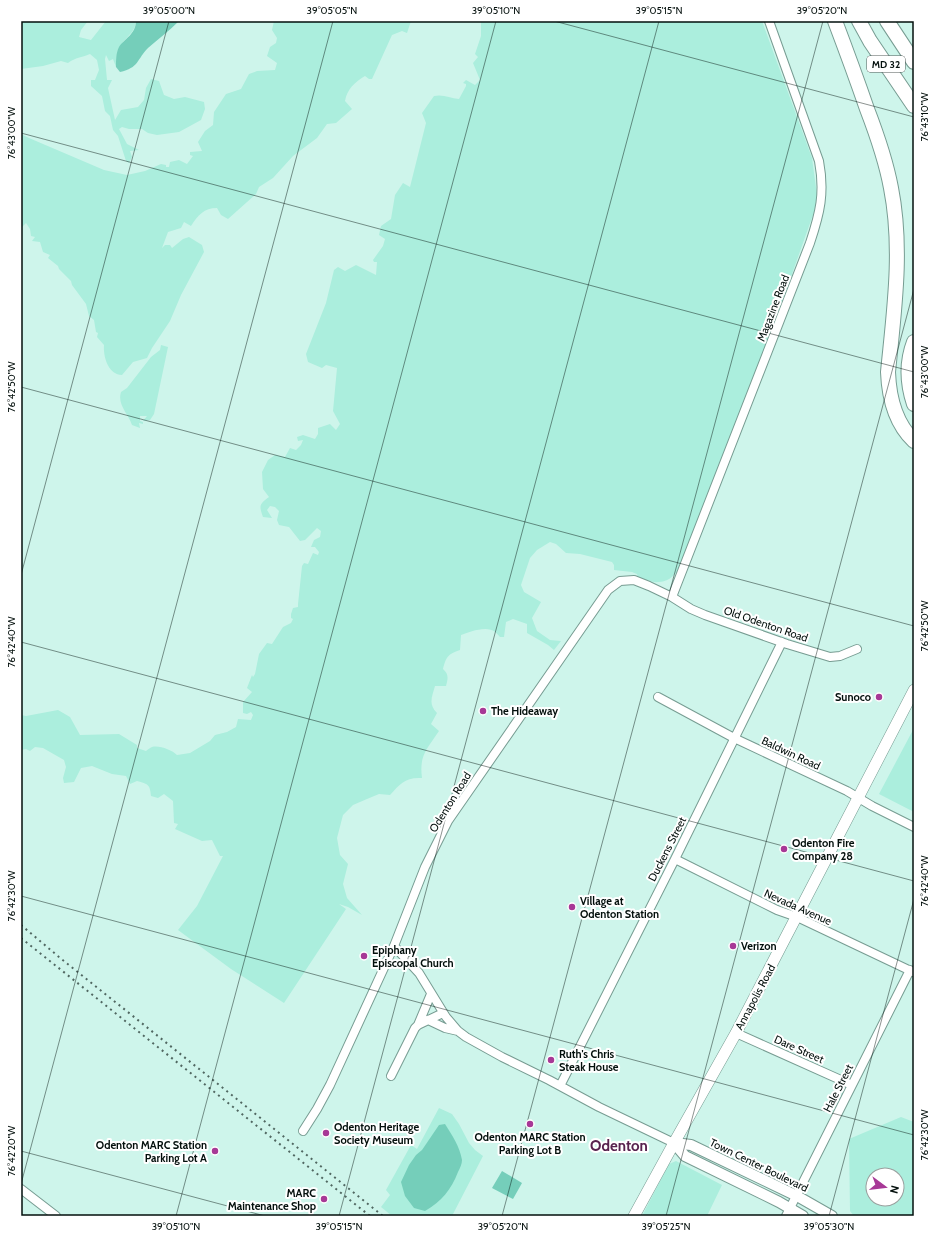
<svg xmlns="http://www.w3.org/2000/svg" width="935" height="1237" font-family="Cabin,sans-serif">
<rect width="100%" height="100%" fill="#cef5eb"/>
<!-- green -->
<path fill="#abeedd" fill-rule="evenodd" d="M21 21H88L81 30 79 37 91 40 106 21H136C136 30 128 36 123 42 118 48 116 59 116 67L113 59 109 61 106 55 105 59 107 80H112L108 88 115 120 121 110 138 107 144 100 146 88 151 79 159 81 164 95 174 99 185 97 204 102 205 109 201 120 179 132 157 135 148 133 142 129H129L122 127 119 129 127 144 139 150 130 151 132 157 129 163 126 161 118 136 113 130 110 116 105 111 102 96 91 86V80H95L99 70 97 60 90 54C81 58 76 57 68 63L61 61 43 66 21 69Z
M274 21H411L407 33 402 31 392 35 372 79H369L365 76C355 82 347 89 345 101L352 109 336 123 327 124 317 138 293 156 273 178 259 187 256 194 228 219 221 215 217 208C204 208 198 215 191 226L184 222 181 228 168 232 162 248 165 245H170L172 248 183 239 189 237 202 245 204 252 181 295 170 321 152 348 147 358 133 362 122 375C108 375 103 356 104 345L97 337 98 333 96 332 94 320 89 316 86 304 72 285 71 281 59 269 58 266 48 258 50 255 43 252 40 242 32 241 35 237 31 236 30 229 26 223 21 228V134L29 138 104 170 127 175 145 171 161 164 166 165V167H169L170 162 179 160 187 164 193 156 190 155V152L202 151 198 142 205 131 213 125 214 112 226 94 241 89 249 74 257 71 275 70 277 63 267 56 270 47 276 43 277 38 272 30Z
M481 21H762L812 158 817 195 814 212 776 319 695 528C690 544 681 582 659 582 653 583 645 579 638 578L637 574 632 572 614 570V565L612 562 580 554 566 553 556 544 550 542 537 550 530 558 521 585 524 592 541 602 532 618 537 631 550 640 561 641 554 650 548 645 527 633V624L513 619 506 622 504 637H500C498 635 497 633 495 632 487 625 469 632 461 635L460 650C448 654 446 657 443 669 449 674 448 679 446 686H435C432 697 428 704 437 713L431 724 439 731C427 749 419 755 422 778 405 777 400 784 390 795L379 794 367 799 353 805 343 815 337 838 340 855 348 864 343 884 347 898 362 915 348 907 339 904 346 909 284 1003 231 969 178 930 197 906 223 856H220L212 840 202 841 175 829 178 824 174 823 173 801 164 794 158 798 151 796C150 784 148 784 137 781L130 784 126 776 112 774 92 766 81 768 74 782 64 783 63 778 66 767 64 760 43 748 35 747 30 751 26 749 21 750V715L26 716 58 710 70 717 80 735 119 734 137 745V748L146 751C148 749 150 748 152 747 159 745 172 750 177 755L190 753 210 741 215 735 227 732 236 727 238 719 251 720 253 715 251 712 247 714 243 713V702L252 692 247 688 252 675 253 677 255 674 259 654 267 643 272 644 283 627 291 623 293 619 291 618V614L293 608 298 607V604L302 566 304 563 308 564 313 553 318 555 319 552 315 547H311L314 540 320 537 321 531 317 528 305 540 300 541 289 527 279 525 277 520 279 511 275 507 270 506 267 510 272 518 263 517C259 506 259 504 269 497L263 489 262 472 268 460 275 455 285 457 290 448 296 450 301 445 303 440 298 441 297 437 303 435 315 439 318 434V428L330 424 336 430 340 424 333 411 337 368 326 365 322 368 308 362 306 354 326 303 334 270 338 267 345 271 356 265 376 275 377 262H374L373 260 383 246 385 239 379 235 381 226 391 219 395 195 403 183 410 187 426 123 422 113 434 96C443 94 450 98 459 99L466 86V84L463 83 466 80 475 85 480 80 473 63 478 57 475 54 481 36Z
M161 345 168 347 154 414 150 420 143 421 147 416H140V421L143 422V424L139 423 140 428 132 425C128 413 117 405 121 392L127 388 151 357 160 350Z
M914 728V812L879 794Z
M439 1108 452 1114 459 1124 469 1143 475 1150 483 1156 452 1216H392L381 1207 390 1195 386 1190 411 1145 417 1149Z
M901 1117 914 1122V1216H854L850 1211 849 1139ZM873 1175H897V1199H873Z
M676 1161 722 1185 707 1216H642L669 1164Z"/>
<!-- water -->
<path fill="#75ceba" d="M136 21H179C169 31 158 39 148 48 137 59 139 68 120 72L116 67C116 60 116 53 119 47 124 39 136 34 136 21Z
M445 1124C452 1135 460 1147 462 1160 462 1164 460 1168 458 1172 451 1190 442 1201 425 1211L414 1208 405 1196 401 1182 409 1165 416 1155 422 1150 439 1125Z
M502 1171 522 1183 513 1199 492 1188Z"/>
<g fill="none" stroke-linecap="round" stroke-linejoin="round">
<!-- minor casing -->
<g stroke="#779c92" stroke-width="10">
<path id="minor" d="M672 597 810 243C820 213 825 193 819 161L769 21
M658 697 734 738 847 791 872 806 914 827
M675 859 777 910 797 917 913 972
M394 946 419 973 446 1017 458 1031 466 1037 502 1057 549 1080 599 1107 674 1143
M428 1020 445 1028 458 1031
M418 1025 431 994
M736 1033 852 1085
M391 1076 415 1028 418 1025 443 1013
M560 1086 675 859 782 642
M303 1131 317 1109 330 1085 394 946 425 867 448 821 608 590 620 581 634 580 649 586 672 597 691 609 705 615 787 644 830 657 840 656 857 649
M21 1189 56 1216
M786 1216 910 970"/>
</g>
<!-- tertiary casing -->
<g stroke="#779c92" stroke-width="12">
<path id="tertiary" d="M674 1143 691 1145 797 1196 832 1216
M674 1143 685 1156 779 1202 803 1216"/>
</g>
<!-- secondary casing -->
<g stroke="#779c92" stroke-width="12">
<path id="secondary" d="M634 1216 674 1143 736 1033 914 690"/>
</g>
<!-- motorway casing -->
<g stroke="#779c92" stroke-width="16">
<path id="motorway" d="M835 21C846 50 857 80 867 109 877 135 886 161 891 188 903 249 894 311 888 372 889 398 895 423 914 441
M859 21 870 41 914 106
M887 21 914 62
M914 342C906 363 907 383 914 404"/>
</g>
<!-- minor -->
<use href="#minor" stroke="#fff" stroke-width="8"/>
<!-- tertiary -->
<use href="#tertiary" stroke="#fff" stroke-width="10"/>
<!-- secondary -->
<use href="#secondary" stroke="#fff" stroke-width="11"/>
<!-- motorway -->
<use href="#motorway" stroke="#fff" stroke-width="14"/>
<!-- rail -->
<path stroke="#506761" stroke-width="2" stroke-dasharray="2 4" stroke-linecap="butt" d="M21 925 59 957 383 1216
M21 938 370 1216"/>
</g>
<!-- ticks -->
<path fill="none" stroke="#030f0c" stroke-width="1" stroke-opacity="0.45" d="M554 21 914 117M21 133 914 372M21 387 914 626M21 575 169 21M21 642 914 881M21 896 914 1135M21 1151 265 1216M21 1184 333 21M176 1216 496 21M339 1216 659 21M502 1216 823 21M666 1216 914 289M829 1216 914 899"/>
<!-- markers -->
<g fill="#a73896" stroke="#fff" stroke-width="1.5">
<circle cx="879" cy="697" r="4"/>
<circle cx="483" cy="711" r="4"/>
<circle cx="784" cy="849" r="4"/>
<circle cx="572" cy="907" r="4"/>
<circle cx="733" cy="946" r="4"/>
<circle cx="364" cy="956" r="4"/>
<circle cx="551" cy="1060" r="4"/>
<circle cx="530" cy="1124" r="4"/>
<circle cx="326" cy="1133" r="4"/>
<circle cx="215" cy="1151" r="4"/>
<circle cx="324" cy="1199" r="4"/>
</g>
<g text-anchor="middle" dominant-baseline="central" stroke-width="4" stroke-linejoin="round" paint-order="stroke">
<!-- shield labels -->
<rect fill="#fff" stroke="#4f5755" stroke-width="1" x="867" y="56" width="38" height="16" rx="3"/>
<g font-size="10" font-weight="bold" fill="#030f0c">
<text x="886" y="64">MD 32</text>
</g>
<!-- street labels -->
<g font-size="11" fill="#030f0c" stroke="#fff">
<text transform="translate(773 308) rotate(-69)">Magazine Road</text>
<text transform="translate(766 624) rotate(19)">Old Odenton Road</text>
<text transform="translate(791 753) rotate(25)">Baldwin Road</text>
<text transform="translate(450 802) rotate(-58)">Odenton Road</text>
<text transform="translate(667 849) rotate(-63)">Duckens Street</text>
<text transform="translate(798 907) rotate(24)">Nevada Avenue</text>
<text transform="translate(755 997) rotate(-62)">Annapolis Road</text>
<text transform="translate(799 1049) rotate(24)">Dare Street</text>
<text transform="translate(838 1088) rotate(-63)">Hale Street</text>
<text transform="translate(759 1165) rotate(26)">Town Center Boulevard</text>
</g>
<!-- poi labels -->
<g font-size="11" font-weight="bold" fill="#030f0c" stroke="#fff" text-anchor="start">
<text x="871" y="697" text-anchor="end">Sunoco</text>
<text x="491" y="711">The Hideaway</text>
<text x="792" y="843">Odenton Fire<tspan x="792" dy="13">Company 28</tspan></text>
<text x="580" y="901">Village at<tspan x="580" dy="13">Odenton Station</tspan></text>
<text x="741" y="946">Verizon</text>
<text x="372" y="950">Epiphany<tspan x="372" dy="13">Episcopal Church</tspan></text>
<text x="559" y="1054">Ruth's Chris<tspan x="559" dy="13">Steak House</tspan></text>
<text x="334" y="1127">Odenton Heritage<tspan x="334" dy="13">Society Museum</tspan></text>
<text x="530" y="1137" text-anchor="middle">Odenton MARC Station<tspan x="530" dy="13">Parking Lot B</tspan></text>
<text x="207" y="1145" text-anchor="end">Odenton MARC Station<tspan x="207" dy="13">Parking Lot A</tspan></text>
<text x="316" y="1193" text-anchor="end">MARC<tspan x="316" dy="13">Maintenance Shop</tspan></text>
</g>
<!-- district labels -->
<g font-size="15" font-weight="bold" fill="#57224e" stroke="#fff">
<text x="619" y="1146">Odenton</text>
</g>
</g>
<!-- border -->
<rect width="935" height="1237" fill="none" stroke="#ffffff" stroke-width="44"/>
<!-- north arrow -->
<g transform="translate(885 1187) rotate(105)"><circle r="19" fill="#ffffff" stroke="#9a9f9e"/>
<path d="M0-3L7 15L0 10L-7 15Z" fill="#a73896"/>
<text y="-6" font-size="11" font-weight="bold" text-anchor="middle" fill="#030f0c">N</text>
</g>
<rect x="22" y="22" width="891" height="1193" fill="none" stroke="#030f0c" stroke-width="1.5"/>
<g font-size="10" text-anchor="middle" fill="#030f0c">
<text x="169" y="14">39°05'00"N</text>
<text x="332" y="14">39°05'05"N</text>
<text x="496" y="14">39°05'10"N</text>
<text x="659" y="14">39°05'15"N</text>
<text x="822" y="14">39°05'20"N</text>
<text transform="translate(924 117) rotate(-90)" y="4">76°43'10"W</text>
<text transform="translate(11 133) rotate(-90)" y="4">76°43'00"W</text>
<text transform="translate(924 372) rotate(-90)" y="4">76°43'00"W</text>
<text transform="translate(11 387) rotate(-90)" y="4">76°42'50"W</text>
<text transform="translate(924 626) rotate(-90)" y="4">76°42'50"W</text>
<text transform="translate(11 642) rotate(-90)" y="4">76°42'40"W</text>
<text transform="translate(924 881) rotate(-90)" y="4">76°42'40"W</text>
<text transform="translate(11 896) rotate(-90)" y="4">76°42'30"W</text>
<text transform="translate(924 1135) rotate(-90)" y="4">76°42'30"W</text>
<text transform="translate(11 1151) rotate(-90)" y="4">76°42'20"W</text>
<text x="176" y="1230">39°05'10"N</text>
<text x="339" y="1230">39°05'15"N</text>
<text x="503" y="1230">39°05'20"N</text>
<text x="666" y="1230">39°05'25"N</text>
<text x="829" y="1230">39°05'30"N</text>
</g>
</svg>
